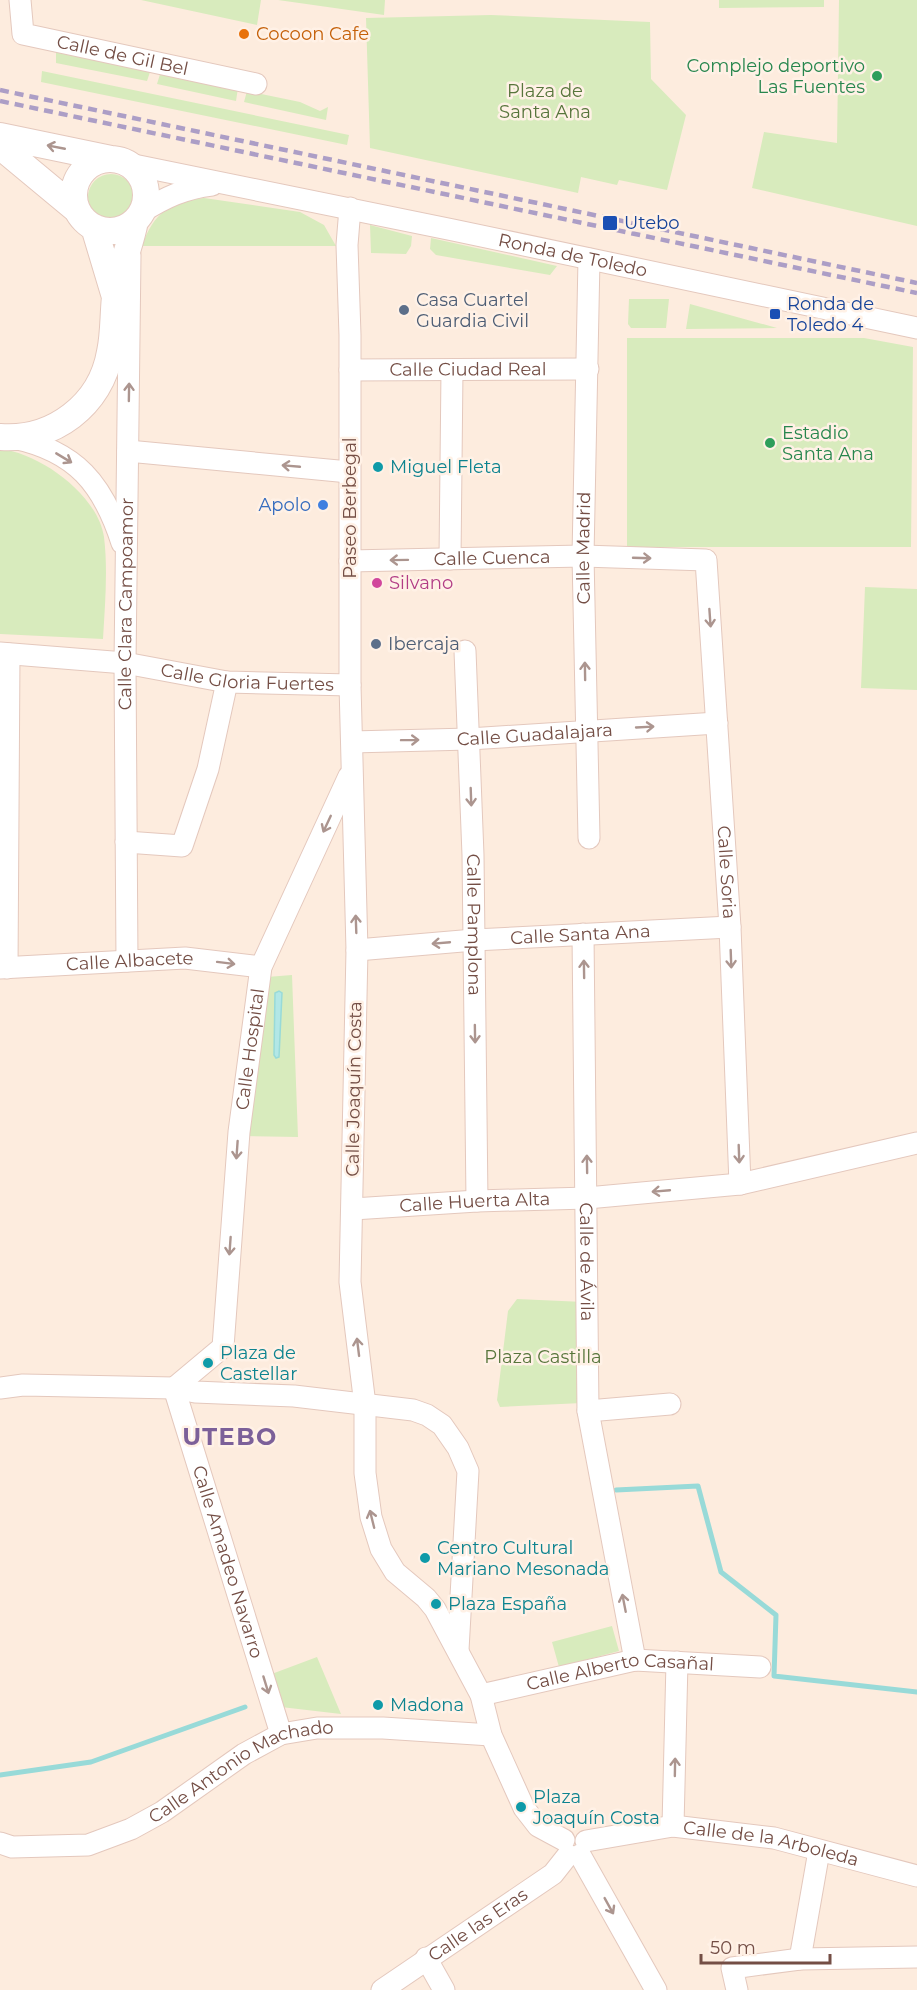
<svg xmlns="http://www.w3.org/2000/svg" width="917" height="1990" font-family="Montserrat,sans-serif">
<rect width="100%" height="100%" fill="#fdecde"/>
<!-- green -->
<path fill="#d8ebbd" d="M141 0H261L257 25Z
M278 0H385L384 15Z
M719 0H824V7L719 8Z
M839 0H917V226L752 188 764 132 837 143Z
M491 15 650 22 651 79 686 115 667 190 619 180 617 185 581 177 578 193 370 148 366 18Z
M56 50 151 69 147 81 56 63Z
M42 71 349 135 347 145 41 82Z
M161 71 238 88 236 101 157 84Z
M247 91 300 102 320 111 328 107 326 120 244 102Z
M88 197a23 23 0 1 1 46 0a23 23 0 1 1-46 0Z
M204 198 300 212 324 225 336 246H142C154 212 170 202 204 198Z
M370 225 412 236 411 246 406 254 371 253Z
M431 238 557 266 550 275 436 255 430 249Z
M629 299H669L666 328H631L628 324Z
M690 304 777 328 686 329Z
M627 338H864L913 347 911 547H627Z
M0 449C40 453 98 495 104 537 108 569 105 606 103 639L0 634Z
M865 587 917 589V690L861 688Z
M292 975 298 1137 242 1136 267 977Z
M517 1299 584 1302 582 1403 500 1407 497 1400 508 1311Z
M612 1626 619 1651 559 1667 552 1642Z
M317 1657 341 1714 281 1707 269 1675Z"/>
<!-- water -->
<path fill="#b2e7e6" stroke="#98dad8" stroke-width="1.5" d="M279 991 282 993 279 1057 276 1058 274 1055 275 993Z"/>
<g fill="none" stroke-linecap="round" stroke-linejoin="round">
<!-- stream -->
<path stroke="#98dad8" stroke-width="5" d="M616 1490 698 1486 721 1572 776 1615 774 1676 917 1692
M0 1775 91 1762 245 1707"/>
<!-- minor casing -->
<g stroke="#e4c8bd" stroke-width="23">
<g id="minor">
<path id="s1" d="M20 0 23 34 256 84"/>
<path id="s2" d="M129 164 453 230 917 328"/>
<path d="M350 208 347 245 350 335V685L357 950 350 1282 365 1405V1473L371 1517 381 1549 395 1572 426 1598 435 1609 481 1695 491 1735 524 1808 538 1826 564 1840"/>
<path d="M142 212C164 198 185 188 212 185"/>
<path id="s3" d="M350 370 588 369"/>
<path d="M13 438C76 451 103 484 122 543"/>
<path d="M128 451 349 472"/>
<path d="M450 559 452 370"/>
<path id="s4" d="M350 561 583 556 706 560 730 927 740 1184"/>
<path id="s5" d="M465 651 473 855 477 1201"/>
<path id="s6" d="M0 653 125 663 227 682 350 685"/>
<path id="s7" d="M352 742 469 739 717 723"/>
<path id="s8" d="M589 838 583 556 589 259"/>
<path d="M126 842 182 846 208 769 227 682"/>
<path id="s9" d="M583 934 588 1411 635 1660"/>
<path id="s10" d="M357 950 474 940 730 927"/>
<path id="s11" d="M127 961 125 663 130 255"/>
<path id="s12" d="M0 968 185 958 261 967"/>
<path d="M7 968 9 654"/>
<path id="s13" d="M353 1209 477 1201 587 1198 740 1184 917 1143"/>
<path d="M0 1388 23 1385 174 1388 195 1392 294 1396 413 1410 427 1415 442 1425 458 1448 468 1471 458 1650"/>
<path id="s14" d="M174 1388 223 1347 239 1132 261 967 349 776"/>
<path id="s15" d="M174 1388 281 1734"/>
<path d="M588 1411 670 1404"/>
<path id="s16" d="M481 1695 635 1660 760 1667"/>
<path d="M673 1826 677 1662"/>
<path id="s17" d="M586 1841 673 1826 774 1838 917 1876"/>
<path id="s18" d="M0 1843 12 1847 88 1845 131 1829 162 1812 244 1754 281 1734 317 1728H383L491 1735"/>
<path d="M580 1855 656 1990"/>
<path d="M426 1958 444 1990"/>
<path d="M800 1959 819 1851"/>
<path id="s19" d="M382 1990 553 1874 568 1855"/>
<path d="M737 1990 732 1968 800 1959 917 1957"/>
</g>
</g>
<!-- tertiary casing -->
<g stroke="#e4c8bd" stroke-width="28">
<path id="tertiary" d="M0 136 111 159
M0 146 77 210
M74 195a36 36 0 1 1 72 0a36 36 0 1 1-72 0Z
M94 227 115 297
M0 437C53 441 101 405 110 352 114 334 113 315 115 297 119 271 130 247 135 221"/>
</g>
<!-- minor -->
<use href="#minor" stroke="#fff" stroke-width="21"/>
<!-- tertiary -->
<use href="#tertiary" stroke="#fff" stroke-width="26"/>
<!-- rail -->
<path stroke="#ac9ec6" stroke-width="4.5" stroke-dasharray="9 6" stroke-linecap="butt" d="M0 90 917 283
M0 101 917 293"/>
</g>
<!-- one-way arrows -->
<defs><path id="oneway-shaft" d="M-6 0H5M1.5-3L5.5 0L1.5 3" fill="none" stroke-width="1.6" stroke-linecap="round" stroke-linejoin="round" transform="scale(1.5)"/></defs>
<g stroke="#ac958f">
<use href="#oneway-shaft" transform="translate(56 147) rotate(-169)"/>
<use href="#oneway-shaft" transform="translate(129 392) rotate(-89)"/>
<use href="#oneway-shaft" transform="translate(64 458) rotate(31)"/>
<use href="#oneway-shaft" transform="translate(291 466) rotate(-175)"/>
<use href="#oneway-shaft" transform="translate(642 558) rotate(2)"/>
<use href="#oneway-shaft" transform="translate(399 560) rotate(179)"/>
<use href="#oneway-shaft" transform="translate(710 618) rotate(86)"/>
<use href="#oneway-shaft" transform="translate(585 671) rotate(-91)"/>
<use href="#oneway-shaft" transform="translate(645 727) rotate(-3)"/>
<use href="#oneway-shaft" transform="translate(410 740) rotate(-1)"/>
<use href="#oneway-shaft" transform="translate(471 797) rotate(88)"/>
<use href="#oneway-shaft" transform="translate(327 824) rotate(115)"/>
<use href="#oneway-shaft" transform="translate(356 924) rotate(-92)"/>
<use href="#oneway-shaft" transform="translate(441 943) rotate(175)"/>
<use href="#oneway-shaft" transform="translate(731 959) rotate(88)"/>
<use href="#oneway-shaft" transform="translate(226 963) rotate(7)"/>
<use href="#oneway-shaft" transform="translate(584 969) rotate(-91)"/>
<use href="#oneway-shaft" transform="translate(475 1034) rotate(89)"/>
<use href="#oneway-shaft" transform="translate(237 1150) rotate(94)"/>
<use href="#oneway-shaft" transform="translate(739 1154) rotate(88)"/>
<use href="#oneway-shaft" transform="translate(587 1164) rotate(-91)"/>
<use href="#oneway-shaft" transform="translate(661 1191) rotate(175)"/>
<use href="#oneway-shaft" transform="translate(230 1246) rotate(94)"/>
<use href="#oneway-shaft" transform="translate(358 1347) rotate(-97)"/>
<use href="#oneway-shaft" transform="translate(372 1519) rotate(-104)"/>
<use href="#oneway-shaft" transform="translate(624 1603) rotate(-101)"/>
<use href="#oneway-shaft" transform="translate(266 1685) rotate(73)"/>
<use href="#oneway-shaft" transform="translate(675 1767) rotate(-89)"/>
<use href="#oneway-shaft" transform="translate(609 1906) rotate(61)"/>
</g>
<!-- markers -->
<circle fill="#e8710a" stroke="#fff1e6" stroke-width="2" cx="244" cy="34" r="6"/>
<g fill="#2e9e5b" stroke="#fff1e6" stroke-width="2">
<circle cx="877" cy="76" r="6"/>
<circle cx="770" cy="443" r="6"/>
</g>
<g fill="#1a4fb4" stroke="#fff1e6" stroke-width="2">
<rect x="602" y="215" width="16" height="16" rx="3"/>
<rect x="769" y="308" width="12" height="12" rx="3"/>
</g>
<g fill="#5c6f8a" stroke="#fff1e6" stroke-width="2">
<circle cx="404" cy="310" r="6"/>
<circle cx="376" cy="644" r="6"/>
</g>
<g fill="#0f9aa8" stroke="#fff1e6" stroke-width="2">
<circle cx="378" cy="467" r="6"/>
<circle cx="208" cy="1363" r="6"/>
<circle cx="425" cy="1558" r="6"/>
<circle cx="436" cy="1604" r="6"/>
<circle cx="378" cy="1705" r="6"/>
<circle cx="521" cy="1807" r="6"/>
</g>
<circle fill="#3f7fe0" stroke="#fff1e6" stroke-width="2" cx="323" cy="505" r="6"/>
<circle fill="#d1479c" stroke="#fff1e6" stroke-width="2" cx="377" cy="583" r="6"/>
<g text-anchor="middle" dominant-baseline="central" stroke-width="5" stroke-linejoin="round" paint-order="stroke">
<!-- food labels -->
<g font-size="18" fill="#c56008" stroke="#fff1e6" text-anchor="start">
<text x="256" y="34">Cocoon Cafe</text>
</g>
<!-- street labels -->
<g font-size="18" fill="#744e45" stroke="#fff1e6">
<text stroke="none"><textPath href="#s1" startOffset="136">Calle de Gil Bel</textPath></text>
<text stroke="none"><textPath href="#s2" startOffset="453">Ronda de Toledo</textPath></text>
<text stroke="none"><textPath href="#s3" startOffset="118">Calle Ciudad Real</textPath></text>
<text transform="translate(350 508) rotate(-90)">Paseo Berbegal</text>
<text stroke="none"><textPath href="#s8" startOffset="290">Calle Madrid</textPath></text>
<text stroke="none"><textPath href="#s4" startOffset="142">Calle Cuenca</textPath></text>
<text stroke="none"><textPath href="#s11" startOffset="357">Calle Clara Campoamor</textPath></text>
<text stroke="none"><textPath href="#s6" startOffset="249">Calle Gloria Fuertes</textPath></text>
<text stroke="none"><textPath href="#s7" startOffset="183">Calle Guadalajara</textPath></text>
<text stroke="none"><textPath href="#s4" startOffset="669">Calle Soria</textPath></text>
<text stroke="none"><textPath href="#s5" startOffset="274">Calle Pamplona</textPath></text>
<text stroke="none"><textPath href="#s10" startOffset="224">Calle Santa Ana</textPath></text>
<text stroke="none"><textPath href="#s12" startOffset="130">Calle Albacete</textPath></text>
<text stroke="none"><textPath href="#s14" startOffset="363">Calle Hospital</textPath></text>
<text transform="translate(354 1089) rotate(-89)">Calle Joaquín Costa</text>
<text stroke="none"><textPath href="#s13" startOffset="122">Calle Huerta Alta</textPath></text>
<text stroke="none"><textPath href="#s9" startOffset="328">Calle de Ávila</textPath></text>
<text stroke="none"><textPath href="#s15" startOffset="182">Calle Amadeo Navarro</textPath></text>
<text stroke="none"><textPath href="#s16" startOffset="142">Calle Alberto Casañal</textPath></text>
<text stroke="none"><textPath href="#s18" startOffset="261">Calle Antonio Machado</textPath></text>
<text stroke="none"><textPath href="#s17" startOffset="188">Calle de la Arboleda</textPath></text>
<text stroke="none"><textPath href="#s19" startOffset="116">Calle las Eras</textPath></text>
</g>
<!-- leisure labels -->
<g font-size="18" fill="#27864d" stroke="#fff1e6" text-anchor="end">
<text x="865" y="66">Complejo deportivo<tspan x="865" dy="21">Las Fuentes</tspan></text>
<text x="782" y="433" text-anchor="start">Estadio<tspan x="782" dy="21">Santa Ana</tspan></text>
</g>
<!-- park labels -->
<g font-size="18" fill="#57753b" stroke="#fff1e6">
<text x="545" y="91">Plaza de<tspan x="545" dy="21">Santa Ana</tspan></text>
<text x="543" y="1357">Plaza Castilla</text>
</g>
<!-- transit labels -->
<g font-size="18" fill="#164399" stroke="#fff1e6" text-anchor="start">
<text x="624" y="223">Utebo</text>
<text x="787" y="304">Ronda de<tspan x="787" dy="21">Toledo 4</tspan></text>
</g>
<!-- service labels -->
<g font-size="18" fill="#4e5e75" stroke="#fff1e6" text-anchor="start">
<text x="416" y="300">Casa Cuartel<tspan x="416" dy="21">Guardia Civil</tspan></text>
<text x="388" y="644">Ibercaja</text>
</g>
<!-- culture labels -->
<g font-size="18" fill="#0d838f" stroke="#fff1e6" text-anchor="start">
<text x="390" y="467">Miguel Fleta</text>
<text x="220" y="1353">Plaza de<tspan x="220" dy="21">Castellar</tspan></text>
<text x="437" y="1548">Centro Cultural<tspan x="437" dy="21">Mariano Mesonada</tspan></text>
<text x="448" y="1604">Plaza España</text>
<text x="390" y="1705">Madona</text>
<text x="533" y="1797">Plaza<tspan x="533" dy="21">Joaquín Costa</tspan></text>
</g>
<!-- shop labels -->
<g font-size="18" fill="#366cbe" stroke="#fff1e6" text-anchor="end">
<text x="311" y="505">Apolo</text>
</g>
<!-- hotel labels -->
<g font-size="18" fill="#b23c85" stroke="#fff1e6" text-anchor="start">
<text x="389" y="583">Silvano</text>
</g>
<!-- district labels -->
<g font-size="24" font-weight="bold" letter-spacing="1.5" fill="#7c6099" stroke="#fff1e6">
<text x="230" y="1436">UTEBO</text>
</g>
</g>
<!-- scale -->
<path d="M701 1954v9h129v-9" fill="none" stroke="#744e45" stroke-width="3"/>
<text x="710" y="1954" font-size="18" fill="#744e45" stroke="#fff1e6" stroke-width="4.5" paint-order="stroke">50 m</text>
</svg>
